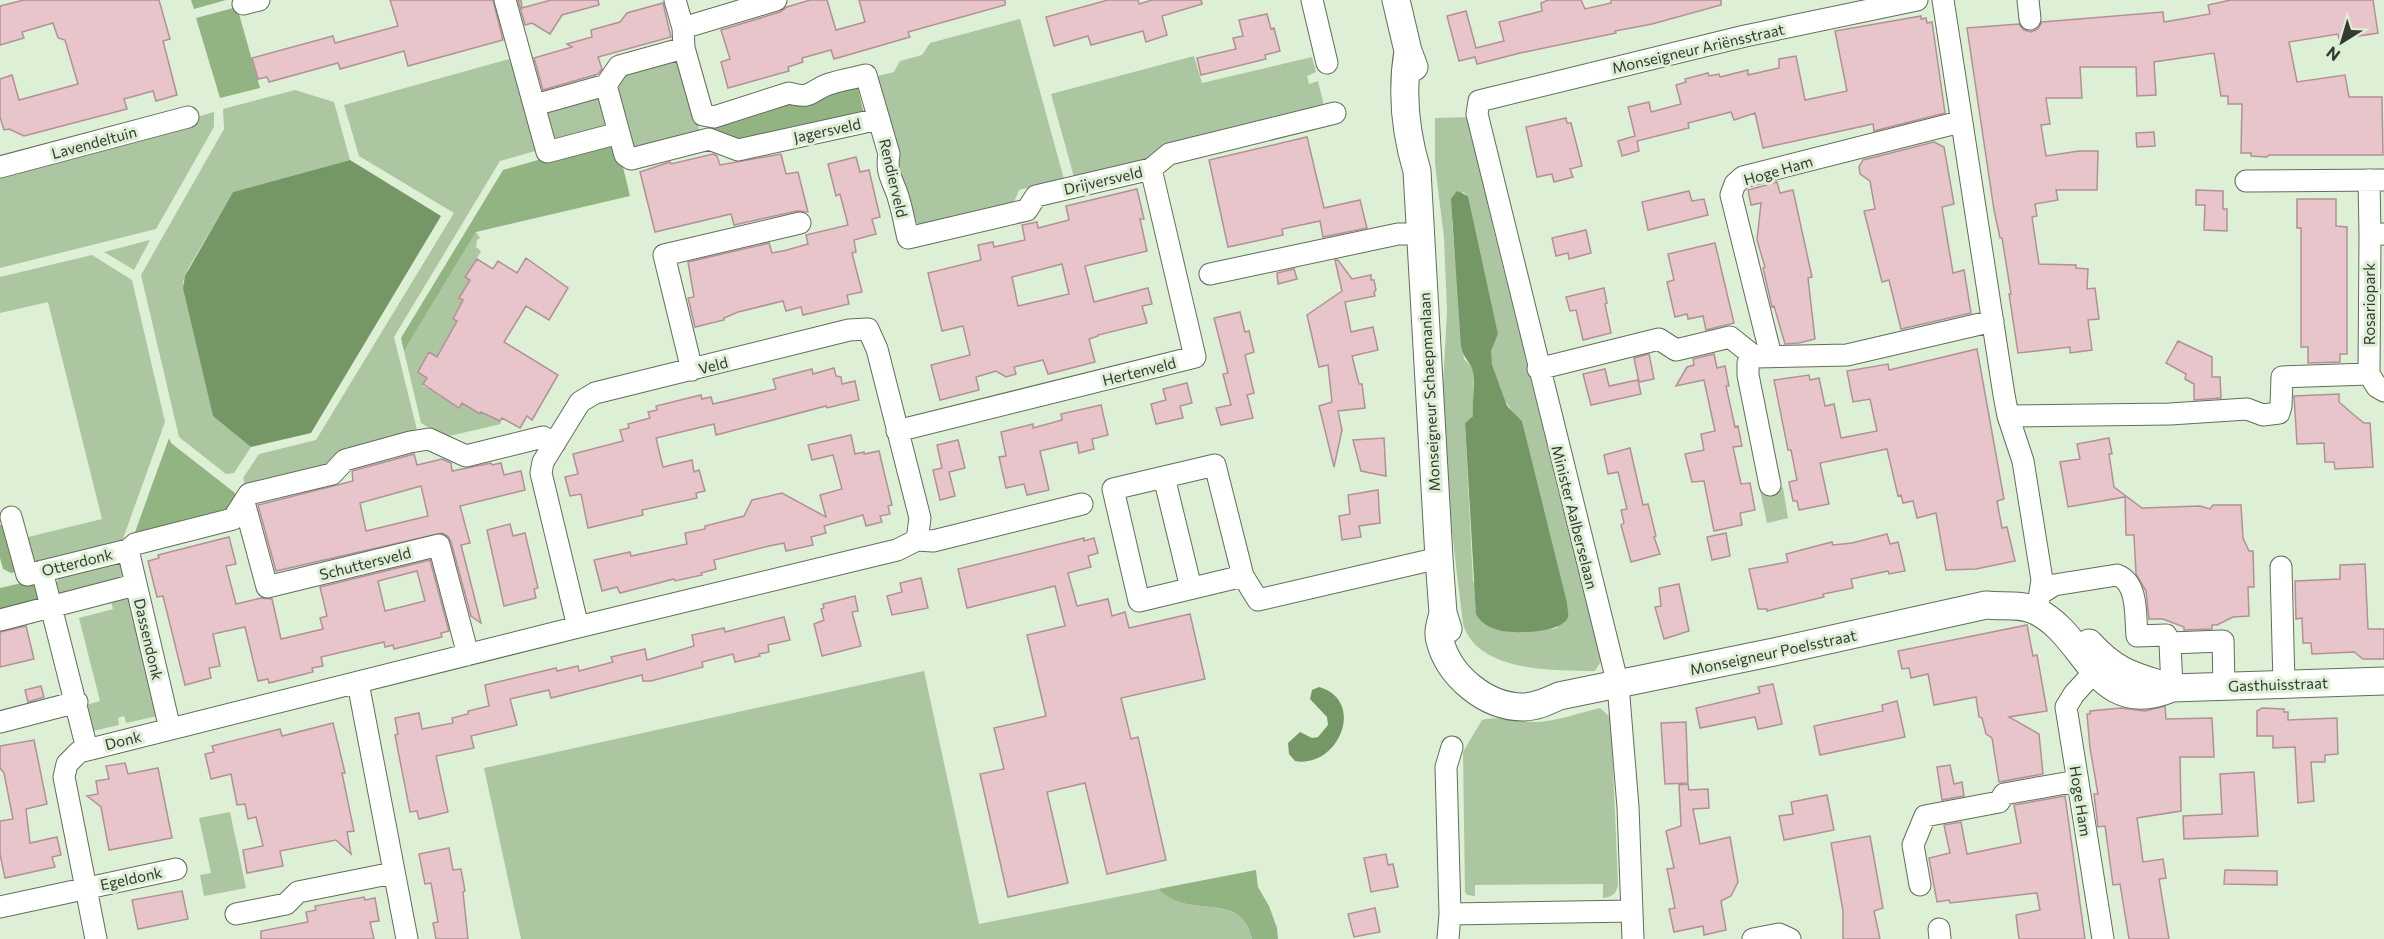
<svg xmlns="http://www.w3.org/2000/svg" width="2384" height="939" font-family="Commissioner,sans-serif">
<rect width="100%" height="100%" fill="#ddefd5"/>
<!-- green -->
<path fill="#adc6a2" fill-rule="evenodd" d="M1020 19 1064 179 1019 190 1014 202 920 225 912 221 874 77 894 72 900 61 922 55 930 43Z
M679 56 701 136 629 154 613 89 622 72Z
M1194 56 1202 83 1312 57 1316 72 1307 76 1309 84 1318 81 1325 110 1146 159 1074 177 1051 94Z
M516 57 542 149 500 161 394 337 418 434 330 469 246 489 243 478 259 454 316 440 454 213 359 156 344 105Z
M295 90 334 102 350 160 233 192 188 269 183 282 213 415 251 447 234 473 226 474 179 437 141 275 224 129 223 109Z
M604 92 614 129 551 147 540 109Z
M214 112V127L156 229 0 268V175Z
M1468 117 1494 231 1601 661 1595 671C1554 670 1478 673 1463 624L1448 499 1443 386 1447 311 1444 238 1435 164V118ZM1463 192 1468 196 1498 335C1495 340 1491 347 1491 352 1490 378 1504 405 1522 421L1556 563 1557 628 1553 629 1501 631 1473 581 1465 423 1473 416V368L1464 359 1452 221Z
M476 232 480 238 477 240 476 247 481 251 468 275 465 276 471 281 459 298 465 302 453 318 459 322 447 339 453 343 441 359 429 352 418 372 427 378 423 386 441 395 458 408 463 402 479 414 483 408 500 421 501 424 445 437 421 423 404 351Z
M150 240 134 270 104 252Z
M92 255 132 280 165 422 120 547 31 568 24 538 102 519 48 302 0 313V277Z
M1780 486 1783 488 1788 518 1767 523 1760 490Z
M126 556 131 581 57 600 53 586 65 572Z
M134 592 162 715 126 723 124 716 118 718 119 725 93 731 86 705 100 701 79 618 113 609 110 598Z
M924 671 979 924 1158 889C1165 894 1173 900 1182 903 1210 910 1244 901 1252 939H521L484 768Z
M1600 708 1611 718 1618 884C1617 893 1613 897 1603 898V884L1475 885V896L1467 895 1465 892 1463 752 1482 720C1501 715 1519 723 1539 722 1559 720 1580 713 1600 708Z
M230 812 246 888 204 896 200 875 211 873 199 818Z"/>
<!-- forest -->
<path fill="#92b482" d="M191 0H226L194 9Z
M237 7 260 88 220 98 196 18Z
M857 85 864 114 738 145 721 132 715 133 712 125Z
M616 138 630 196 476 232 404 351 401 338 503 170Z
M169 438 171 443 235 493 238 504 232 514 134 535Z
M7 523 19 571 11 573 3 569 0 558V525Z
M26 582 42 588 47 602 0 614V588Z
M1256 870 1258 887 1269 906 1277 928 1278 939H1252C1244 901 1211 910 1182 903 1173 900 1165 895 1158 889Z"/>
<!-- water -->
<path fill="#759665" d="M350 160 441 216 311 433 251 447 213 416 183 288 185 276 233 192Z
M1457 191 1468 196 1498 334 1491 351 1492 365 1507 406 1522 421 1567 603C1567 608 1569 613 1568 617 1562 634 1511 634 1498 630 1488 627 1481 623 1476 614L1465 423 1473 416C1472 401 1475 386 1473 372 1472 363 1463 359 1461 346L1451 199Z
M1319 687C1367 701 1338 769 1295 761L1289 754 1288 743 1300 732 1312 738 1318 737 1328 725 1327 717 1310 699 1312 690Z"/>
<!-- building -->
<path fill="#e7c5cb" stroke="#b19197" stroke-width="1.5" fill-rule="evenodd" d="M24 0H159L170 39 163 41 177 95 156 101 153 91 124 99 127 109 24 136 9 129 4 130 0 117V79L12 75 19 100 78 84 65 40 58 38 53 23 22 32 24 38 0 45V6Z
M390 0H493L503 40 408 66 404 51 340 69 338 63 269 82 267 77 258 79 252 58 333 36 335 43 398 26Z
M518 0H521L522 8 551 0H598L599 5 562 15 550 34 532 23 525 25Z
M810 0H827L836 30 865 22 859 0H1005V5L908 32 910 37 834 59 831 50 802 58 803 62 788 67 789 71 728 88 721 62 730 59 721 30 780 12 787 7Z
M1108 0H1138L1139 4 1152 0H1201L1202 4 1162 16 1167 35 1146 42 1143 31 1091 45 1088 36 1054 46 1046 17Z
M1548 0H1581L1585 9 1611 3V0H1721V5L1652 24 1615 31 1616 33 1520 53 1477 64 1475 57 1459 61 1447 16 1466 11 1476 48 1504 41 1499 22 1542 11 1541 3Z
M2231 0H2373L2378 33 2339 39 2338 34 2289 42 2297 82 2345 75 2349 97H2382L2383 155H2269L2267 157 2251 156V153H2241L2242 104H2228V96H2221L2214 53 2154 62 2156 95 2137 96 2136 67H2080L2082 98H2046L2050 124 2041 125 2046 156 2079 151H2098L2097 190H2056L2058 200 2035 204 2037 216 2032 217 2039 264 2076 265V268L2088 269 2087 289 2095 288 2099 319 2088 320 2092 350 2070 353V347L2018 353 2009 294H2011L2002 238H2000L1994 210 1967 28 2019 24 2024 30 2031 32 2038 29 2042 22 2163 12 2164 22 2210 14 2208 5Z
M663 3 671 37 598 57 602 69 598 74 543 90 534 58 572 47 567 44 592 37 591 30 620 22 627 13Z
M1267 14 1271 29 1274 28 1280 51 1265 55 1266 59 1201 75 1197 58 1236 49 1233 38 1243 36 1239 20Z
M1921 16V19L1926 18 1927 23 1932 22 1945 113 1874 131 1873 124 1763 148 1755 113 1734 120 1731 112 1688 123 1689 128 1637 141 1639 151 1622 156 1618 141 1635 136 1628 107 1649 102 1651 112 1681 104 1676 85 1686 82 1685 79 1708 73 1709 76 1719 74 1720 77 1748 70V75L1779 68V59L1796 56 1805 100 1847 91 1835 31Z
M1566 118 1567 123H1571L1582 166 1570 169 1573 177 1554 182 1552 174 1537 177 1526 127Z
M2154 132 2155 146 2137 147 2136 133Z
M1307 137 1324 208 1360 200 1367 228 1323 237 1320 221 1282 229 1283 235 1228 247 1209 160Z
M1934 142 1944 147 1954 204 1942 207 1953 273 1964 270 1971 313 1901 329 1889 280 1882 282 1864 211 1875 209 1870 181 1860 174 1859 167 1863 160 1871 158Z
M713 154 717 156 720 165 781 154 786 174 798 172 808 212 797 211 734 225 731 214 655 232 640 172 670 162 671 164Z
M856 157 860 172 869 170 880 217 872 219 876 234 854 240 856 252 852 253 862 292 847 295 849 304 803 315 801 307 786 311 783 301 738 312 724 318V320L695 327 688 298 694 297 688 262 769 243 772 253 787 250 808 244 806 235 848 225 840 194 836 196 828 164Z
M1777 182 1780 193 1793 190 1812 277 1808 278 1815 339 1799 343 1785 344 1774 306 1772 307 1763 268 1765 267 1757 240 1761 203 1751 205 1748 190Z
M1137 189 1144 219H1140L1147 251 1085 266 1094 302 1148 288 1152 304 1142 306 1147 323 1098 335V336L1089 339 1095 362 1048 374 1043 360 1014 367 1016 374 1006 377 996 371 976 377 979 390 940 400 931 365 970 355 963 326 942 331 928 273 981 260 978 245 993 242 994 247 1025 240 1022 225 1037 222 1038 228 1069 220 1066 206ZM1062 264 1069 294 1018 306 1012 277Z
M2196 190 2223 191V209H2227V231L2204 230 2205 205H2196Z
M1689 191 1692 201 1704 199 1708 215 1648 230 1642 202Z
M2297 199H2336V226L2347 227V354H2340V362L2308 363V347H2301V228H2297Z
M1586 230 1591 253 1569 259 1568 253 1556 256 1552 238Z
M1715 243 1734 323 1706 330 1703 316 1688 319 1687 314 1675 317 1667 282 1674 280 1668 254Z
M526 258 568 288 549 320 526 306 504 342 558 375 532 420 527 416 520 428 502 418 500 421 481 412 480 414 462 403 459 408 423 384 427 378 418 372 429 352 437 357 457 321 453 319 463 300 459 298 470 280 465 277 477 259 493 269 498 261 517 273Z
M1335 260H1338L1352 279 1371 275V280H1374L1376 290 1374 292 1375 296 1345 302 1351 332 1373 327 1378 350 1352 356 1359 384H1362L1365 408 1338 411 1342 430 1334 467 1319 406 1332 402 1328 365 1319 367 1307 315 1342 291Z
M1294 269 1297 279 1278 284 1277 273Z
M1604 288 1607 303 1605 304 1611 333 1583 340 1576 310 1570 311 1566 297Z
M1240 312 1245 332 1249 331 1254 352 1245 355 1254 393 1247 395 1253 418 1221 425 1216 408 1231 405 1223 374 1228 373 1214 318Z
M2178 341 2212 357V377H2220L2221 398 2194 400V384L2185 379 2186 374 2166 363Z
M1977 349 2004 499 1997 501 2002 528 2007 527 2015 561 1976 569 1946 570 1936 513 1917 518 1913 501 1903 503 1901 495 1898 496 1887 449 1820 463 1829 504 1799 510 1797 501H1793L1789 482 1797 480 1791 450H1788L1774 380 1809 375 1810 380 1819 378 1825 406 1834 404 1841 438 1877 431 1870 399 1853 402 1847 371 1888 364 1889 370Z
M1649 354 1654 379 1639 382 1634 358Z
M1714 354 1717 368 1725 366 1729 386H1726L1735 427 1738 426 1742 446 1733 447 1741 484 1750 483 1755 510 1740 513 1742 525 1714 531 1704 481 1692 482 1685 454 1704 450 1701 434 1715 431 1704 380 1676 386 1687 367 1694 365 1693 359Z
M834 368 836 376 841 377 842 384 855 381 859 400 827 408 826 406 716 435 714 424 656 438 663 467 692 460 694 472 699 470 705 491 696 493 697 498 642 510 643 515 588 528 581 494 570 496 565 477 578 474 573 454 623 441 620 430 629 428 628 424 650 418 648 412 657 410 656 406 701 395 702 399 711 397 713 404 776 389 773 379 812 369 813 374Z
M1605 369 1609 386 1638 380 1641 394 1591 405 1583 374Z
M1187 383 1192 403 1180 406 1183 418 1156 424 1151 404 1166 400 1163 389Z
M2339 394V402L2354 415 2364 423H2370L2373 467 2335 469 2334 462H2325L2324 443 2297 444 2294 396Z
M1101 405 1108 435 1092 439 1094 449 1079 453 1077 442 1040 451 1049 490 1027 495 1024 484 1006 488 999 457 1006 456 1001 432 1033 424V428L1062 420 1061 414Z
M851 435 855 454 864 452V454L879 451 892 505 888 506 890 514 880 516 882 522 866 526 863 515 824 526 826 533 811 537 813 545 786 551 784 543 769 546 714 560 716 569 701 573 702 575 675 581 674 579 620 593 617 587 602 591 594 560 630 552 631 556 687 544 685 533 705 529V526L744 516 752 500 782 493 826 517 820 495 842 489 833 455 812 460 808 445Z
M1384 438 1386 476 1361 471 1353 440Z
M2109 438 2112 454H2109L2114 487 2142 508 2200 506 2210 509 2213 505H2241L2243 538 2249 551H2253L2254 587H2248L2249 616 2233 617 2217 625H2212V629L2184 630V627L2163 619H2149L2146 591 2136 574 2134 535H2126L2125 497 2068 507 2060 462 2080 459 2077 444Z
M958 440 965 468 949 472 955 496 940 500 933 470 942 468 937 445Z
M1630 448 1643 505 1648 504 1656 536 1654 537 1660 554 1631 562 1621 525 1624 523 1621 510 1627 509 1618 472 1608 474 1604 455Z
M414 454 417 465 442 459 451 463 452 471 491 463 492 465 501 463 504 475 521 471 525 490 460 506 470 543 461 545 481 623 471 616 451 542 448 536 442 533 276 571 258 505 353 481 352 471ZM421 486 428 516 366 531 360 503Z
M1378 490 1380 523 1359 526 1361 537 1342 540 1339 516 1350 514 1348 495Z
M510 524 513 536 525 533 538 588 534 589 536 598 504 606 487 530Z
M1726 533 1730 556 1712 560 1707 537Z
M1887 534 1890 544 1898 542 1905 571 1889 574 1888 571 1851 579 1853 588 1823 594 1824 597 1767 611V609H1758L1749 569 1788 562 1786 554 1832 542 1833 545 1852 543Z
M229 537 236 564 226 566 236 604 261 598 272 599 281 639 323 629 320 618 327 616 320 587 430 560 449 631 441 633 442 637 394 649 393 645 385 647 384 642 321 657 323 666 312 668 313 672 269 683 268 679 258 681 245 627 213 634 220 666 209 668 211 678 185 685 163 596 157 597 148 561 159 558 158 555ZM417 571 425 601 385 611 378 581Z
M1084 538V541L1094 538 1098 553 1088 556 1091 567 1068 573 1077 606 1108 599 1112 616 1125 612 1129 628 1190 614 1205 679 1121 698 1131 739 1138 737 1166 860 1107 874 1085 783 1047 792 1068 883 1008 897 980 774 1004 769 994 728 1046 716 1027 635 1065 626 1055 586 967 608 958 569Z
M2365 564 2368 629H2384V659H2363L2354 652 2312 654 2311 643H2303L2302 618 2296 619 2295 581 2340 579V565Z
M921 578 928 608 892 615 887 596 902 592 900 583Z
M1679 584 1689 631 1664 639 1655 607 1661 606 1659 588Z
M855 596 858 611 852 612 861 646 822 656 814 624 824 620 821 609 824 608 823 604Z
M784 617 790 640 768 645 769 652 759 654 760 656 735 662 733 654 702 662 703 667 651 681H643L642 675 551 698 549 690 510 699 517 725 471 736 474 748 436 756 448 812 419 819 417 811 410 812 395 735 398 734 395 718 419 713 422 729 453 723 452 718 468 714V711L489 706 485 685 556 668 557 671 578 666 579 671 613 662 611 657 645 649 647 660 694 646 692 635 724 628 725 632Z
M2027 625 2033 656 2037 655 2047 711 2009 717 2039 734 2043 774 1999 782 1992 738 1986 734 1982 718 1979 717 1976 697 1934 705 1928 674 1911 678 1909 668 1902 669 1898 651Z
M26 626 34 659 0 667V632Z
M1773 684 1782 724 1758 729 1755 717 1700 728 1696 708 1760 693 1758 687Z
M41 686 44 697 28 702 25 690Z
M1897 701 1905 737 1820 755 1814 726 1883 711 1882 705Z
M2165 706 2166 719 2212 718 2214 757H2180L2181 811 2137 818 2143 862 2163 859 2166 878 2159 879 2169 939H2129L2120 884 2113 885 2105 826 2098 827 2094 794H2098L2090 748 2087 714H2090V711L2121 708 2145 711Z
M2262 708 2284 709V712H2288V720L2337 718 2338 754 2325 755V762H2311L2314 801 2298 803 2295 747 2273 748V736H2257V711Z
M1686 722 1688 783 1665 784 1661 723Z
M333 723 345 773H342L354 831 347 832 351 854 336 840 280 851 283 866 247 873 243 850 263 846 256 817 248 819 245 804 237 805 231 774 211 779 205 754 214 752 212 746 280 729 282 736Z
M34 740 47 804 26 809 30 843 57 837 61 855 52 857 55 867 5 878 0 854V821L13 819 4 773 0 768V746Z
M125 763 128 774 158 768 172 838 109 850 101 807 87 796 98 794 96 781 109 779 106 766Z
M1950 765 1954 784 1962 782 1964 796 1942 800 1937 767Z
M2254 772 2258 836 2184 839 2183 816 2222 814 2220 774Z
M1688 784 1689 790 1708 789 1709 808 1693 809 1700 844 1730 837 1738 882 1731 896 1721 901 1726 930 1704 935 1703 926 1674 932 1669 909 1675 908 1667 869 1674 868 1666 831 1681 826 1679 785Z
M1827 795 1834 830 1784 840 1779 816 1793 814 1791 802Z
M2065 796 2085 939H2019L2016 915 2040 910 2037 893 1950 903 1949 900 1937 902 1929 858 1950 853 1944 825 1961 822 1967 854 2021 843 2014 805Z
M1870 836 1883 908 1874 911 1880 939H1843V911L1831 843Z
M449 848 453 870 461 869 465 891 463 892 468 939H436L433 923 438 922 431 883 425 884 419 854Z
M1386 854 1388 865 1393 864 1398 887 1371 892 1364 858Z
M2225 870 2277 871V885L2224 884Z
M182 891 188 919 138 929 132 900Z
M364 897 365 900 375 898 379 921 370 922 374 939H261V931L308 922 306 912 316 910 315 906Z
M1375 908 1380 932 1354 937 1348 914Z"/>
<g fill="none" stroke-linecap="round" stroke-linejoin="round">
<!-- minor casing -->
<g stroke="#606f59" stroke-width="23">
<path id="minor" d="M505 0 547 152 619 133
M675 0 683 28 684 48 703 115 714 117 789 93C813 100 810 90 829 84 841 80 854 78 866 75L889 154C885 175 895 183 899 200 903 213 905 226 908 238L1027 210 1036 196 1151 169 1169 154 1335 113
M1312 0 1327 63
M1943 0 2004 395 2008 416 2023 461 2042 580 2037 611
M2028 0 2030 19
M243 4 259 0
M683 28 776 0
M606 85 625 155 631 159 709 139 738 150 879 119
M535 105 606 85 619 66 684 48
M0 167 188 117
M2369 180 2370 235
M2246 181 2384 180
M2384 234 2370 235 2369 374 2377 387 2384 391
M1210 274 1398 234H1420
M1771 356 1731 195 1735 184 1743 177 1960 122
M1538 369 1659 339 1676 350 1730 337 1755 357
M692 370 664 255 800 223
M2008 416 2170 414 2247 409 2263 415 2279 413 2281 406 2282 377 2369 374
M897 431 1195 357 1151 169
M1164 477 1191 588
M1770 485 1748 375V363L1755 357 1847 355 1993 321
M244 502 267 587 439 545 468 655
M11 517 27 575 128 550
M917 540 933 541 1082 504
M128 550 135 544 233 519 249 494 332 474 345 460 410 442 429 439 466 456 543 437 555 443
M128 550 170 729
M2281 567 2284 684
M42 571 87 749
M1243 576 1215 465 1113 489 1139 601 1243 576 1258 600 1439 558
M2040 594 2054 585 2117 575C2139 583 2135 617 2137 636L2166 635 2170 643 2223 641 2224 686
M0 620 127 587
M2170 643 2172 688
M358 683 407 939
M0 722 77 702
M1920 885 1913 845 1925 816 1999 802 2004 794 2077 781
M0 907 176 869
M236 914 286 904 298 892 393 873
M1450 914 1632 911
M1939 929 1940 939
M96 939 64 777 67 764 79 752 578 627 897 550 917 540 920 518 877 349 868 329 849 330 595 393 580 402 543 462 541 473 578 627
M1448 939 1450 914 1446 767 1452 747
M1633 939 1628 807 1618 685 1477 114 1479 101 1745 36 1917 0
M1753 939 1779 934 1790 939
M2103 939 2066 707 2074 694 2105 660"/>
</g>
<!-- major casing -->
<g stroke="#606f59" stroke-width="29">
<path id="major" d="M1396 0 1408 51 1414 67
M1408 51C1401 93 1405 131 1417 171L1439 558 1443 613 1448 629
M1443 613C1441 622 1437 632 1440 641 1449 676 1486 707 1523 707 1536 707 1548 701 1559 696L1774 652 1986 605C2003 607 2021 603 2036 611 2089 637 2095 720 2172 688
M2089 643C2117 674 2135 676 2172 688L2384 681"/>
</g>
<!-- minor -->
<use href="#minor" stroke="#fff" stroke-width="21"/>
<!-- major -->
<use href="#major" stroke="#fff" stroke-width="27"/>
</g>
<g text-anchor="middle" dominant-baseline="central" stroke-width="6" stroke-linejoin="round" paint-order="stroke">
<!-- street labels -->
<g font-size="15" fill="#343a30" stroke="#ddefd5">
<text transform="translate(1698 48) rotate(-13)">Monseigneur Ariënsstraat</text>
<text transform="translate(827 130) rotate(-12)">Jagersveld</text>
<text transform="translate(94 142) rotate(-15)">Lavendeltuin</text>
<text transform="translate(1778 170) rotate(-16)">Hoge Ham</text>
<text transform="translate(894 178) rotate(77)">Rendierveld</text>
<text transform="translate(1103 180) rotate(-13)">Drijversveld</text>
<text transform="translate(2369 304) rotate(-90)">Rosariopark</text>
<text transform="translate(713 365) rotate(-14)">Veld</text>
<text transform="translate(1139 371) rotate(-14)">Hertenveld</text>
<text transform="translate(1429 392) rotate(-93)">Monseigneur Schaepmanlaan</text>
<text transform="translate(1575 517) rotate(76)">Minister Aalberselaan</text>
<text transform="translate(77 562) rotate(-14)">Otterdonk</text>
<text transform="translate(365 563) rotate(-14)">Schuttersveld</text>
<text transform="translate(149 639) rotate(77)">Dassendonk</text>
<text transform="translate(1773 652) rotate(-12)">Monseigneur Poelsstraat</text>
<text transform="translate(2278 684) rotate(-2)">Gasthuisstraat</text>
<text transform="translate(123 740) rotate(-14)">Donk</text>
<text transform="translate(2081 801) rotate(81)">Hoge Ham</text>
<text transform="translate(131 878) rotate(-12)">Egeldonk</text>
</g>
</g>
<!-- north arrow -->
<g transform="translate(2342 42) rotate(217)" stroke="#ddefd5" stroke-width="4.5" paint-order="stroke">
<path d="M0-4.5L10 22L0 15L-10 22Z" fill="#343a30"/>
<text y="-9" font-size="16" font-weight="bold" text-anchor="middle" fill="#343a30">N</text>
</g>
</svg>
